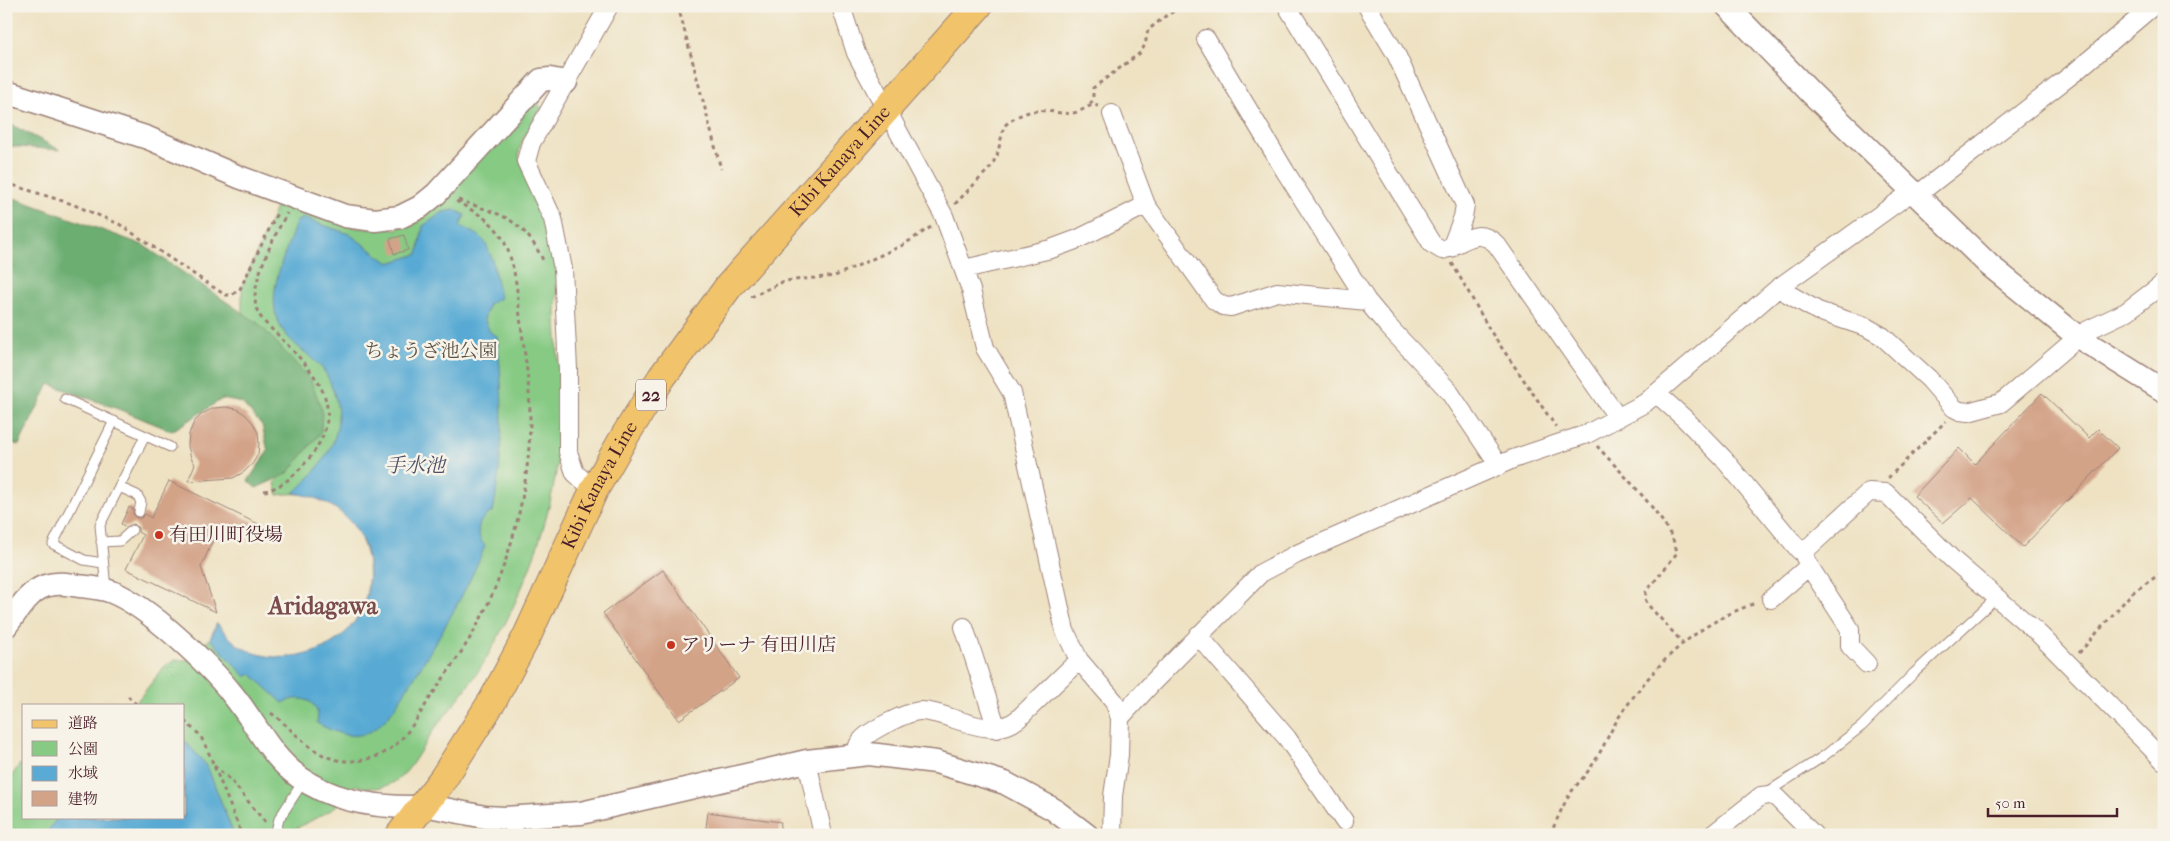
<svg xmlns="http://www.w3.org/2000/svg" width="2170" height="841" font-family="'IM FELL French Canon','Noto Serif JP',serif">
<rect width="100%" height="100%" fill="#f7f3e8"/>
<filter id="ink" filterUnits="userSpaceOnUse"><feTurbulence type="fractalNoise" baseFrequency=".02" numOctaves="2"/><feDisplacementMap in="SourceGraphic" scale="10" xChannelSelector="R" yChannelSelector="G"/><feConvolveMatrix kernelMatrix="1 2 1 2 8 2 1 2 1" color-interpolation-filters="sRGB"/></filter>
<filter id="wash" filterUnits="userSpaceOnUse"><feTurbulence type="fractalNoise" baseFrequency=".0096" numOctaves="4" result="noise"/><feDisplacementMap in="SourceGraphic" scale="20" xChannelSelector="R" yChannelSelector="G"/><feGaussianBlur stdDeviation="1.12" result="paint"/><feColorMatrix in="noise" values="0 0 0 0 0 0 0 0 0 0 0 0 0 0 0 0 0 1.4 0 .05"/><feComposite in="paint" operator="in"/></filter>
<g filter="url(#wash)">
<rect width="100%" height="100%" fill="#eee2c3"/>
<!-- green -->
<path fill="#86ca84" stroke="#687458" d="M533 101 542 108C534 122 521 137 519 153 518 163 535 192 539 203 548 225 556 251 558 274 558 287 556 300 556 313 557 358 563 404 559 449 552 521 523 595 487 657 474 680 456 702 439 723 414 754 405 800 355 785L333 809 284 835H6V784L20 764 24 766V817H184V705H134L164 667 175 660H187L210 639 217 623C225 633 233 643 244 649 279 666 323 657 349 629 378 596 374 539 341 512 322 496 302 491 278 495L275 483 302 451 242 309V287L278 203 357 228 397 229 419 218Z"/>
<!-- forest -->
<path fill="#6cae72" stroke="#5b664e" d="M6 122 60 150 6 146Z
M6 195 143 245 259 324 310 379 322 410 321 432 287 474 256 488 248 481 268 451 262 425 242 403 222 399 172 431 118 409 49 384 19 445 7 442Z"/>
<!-- water -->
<path fill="#59aad4" stroke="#526480" d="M455 210 465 215 460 226 478 235 485 242 492 259 500 298 489 304 484 319 490 332 497 336C504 396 504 453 493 512 477 518 474 533 485 546 465 595 438 639 410 684 399 700 389 721 371 731 353 741 333 732 317 723 322 701 300 693 283 703L251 674 246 677 210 639 217 623C225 633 233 643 245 649 286 669 344 652 362 608 384 552 352 501 294 493 323 465 348 436 334 393 331 384 327 373 320 366 306 351 284 340 277 319 267 287 287 252 296 222L303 218 349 234 389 263 418 254 423 226 443 212Z
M184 740 207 766 234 835H45L58 817H184Z"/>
<g id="blocks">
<!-- building -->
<path fill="#d3a388" d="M404 235 408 250 394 254 390 239Z
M2042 393 2089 438 2098 429 2118 448 2023 547 1972 498 1943 523 1914 496 1959 448 1975 464Z
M226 407 237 409 246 415 253 423 258 433 259 443 258 454 253 463 244 472 233 478 188 481 195 464 191 458 188 446 189 434 194 422 202 414 214 408Z
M169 481 258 524 213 540 201 567 216 612 126 569 143 535 138 532V528L134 524 126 527 121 524 129 507 133 509V514L137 518H141L145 514 151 518Z
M663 570 739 678 679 720 603 613Z
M708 812 781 822 779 835H705Z"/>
</g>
</g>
<g filter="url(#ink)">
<use href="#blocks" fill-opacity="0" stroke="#9c8077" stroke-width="1"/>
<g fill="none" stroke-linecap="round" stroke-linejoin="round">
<!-- service casing -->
<g stroke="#9c8077" stroke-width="11">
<path id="service" d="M65 399 170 447
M119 487 137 495 141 502 139 512
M101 542 120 541 132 530
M103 563 84 560 53 544 114 421
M106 589 100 525 145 436
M1766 793 1824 756 1862 726 1914 673 1996 598
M275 835 279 819 304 780"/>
</g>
<!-- minor casing -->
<g stroke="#9c8077" stroke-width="20">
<path id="minor" d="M841 6 856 53 944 216 971 290 985 348 1012 393 1065 631 1079 660 1114 701 1120 718 1119 755 1113 796 1112 835
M1287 6 1432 244 1442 250C1463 244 1477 225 1497 245L1618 418
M1367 6 1396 54 1465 205 1463 217 1451 248
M1206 39 1285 171 1367 301 1387 325 1448 390 1499 466
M1112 114 1146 205 1214 300 1223 306 1231 307 1277 292 1367 301
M1917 195 2075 72 2153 6
M964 269 1051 249 1078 239 1146 205
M1778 288 1818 311 1866 327 1882 336 1929 379 1954 408 1960 411 1968 412 2001 403 2078 337 2086 331 2126 312 2164 283
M1657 394 1685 419 1723 458 1799 550 1802 551 1809 547 1869 492 1886 493 1952 559 2039 634 2164 761
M594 490 575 473 568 452V369L563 269 553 219 526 161 531 143 609 6
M1802 551 1809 566 1850 629V646L1867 664
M1771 599 1809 566
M964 627 997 729
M1198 635 1287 738 1344 821
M1120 718 1153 682 1261 573 1297 554 1513 459 1587 434 1645 403 1778 288 1913 191
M857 755C857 749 857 745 861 741 868 731 910 710 922 711 954 713 989 742 1018 719L1079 660
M807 761 823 835
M511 818 515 835
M1712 835 1761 796 1770 795 1776 797 1814 835"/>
</g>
<!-- tertiary casing -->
<g stroke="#9c8077" stroke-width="25">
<path id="tertiary" d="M1727 6 1811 93 1989 265 2078 337 2164 391
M6 92 148 138 239 177 345 216 375 220 400 217 420 207 436 194 541 80 550 79 566 82
M6 626C17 612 28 592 45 586 57 582 68 584 79 586 90 587 102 588 112 592 149 607 209 664 233 695 256 723 269 755 299 777 334 802 381 808 422 807
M424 805 485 817 505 818 581 813 807 761 869 754 936 762 1005 783 1053 809 1087 835"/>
</g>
<!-- primary casing -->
<g stroke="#9c8077" stroke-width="30">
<g id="primary">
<path id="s1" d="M400 835 443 779 493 700 527 636 594 490 626 434 662 377 729 286 978 6"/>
</g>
</g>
<!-- path -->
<path stroke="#9c8077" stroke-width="3" stroke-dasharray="4 4" stroke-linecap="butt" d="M678 6 721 169
M1090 104 1093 100V88L1140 53 1145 45 1148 30 1167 15 1184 6
M6 183 72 204 119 224 225 295H232L240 289 278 211
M458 200C499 214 521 216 543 260
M955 204 990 168 997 156 1004 126C1019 113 1034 108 1054 112 1060 113 1066 114 1073 113 1083 112 1088 103 1098 106
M1452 263 1491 332 1556 427
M751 297 784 281 835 276 903 245 931 227
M1597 446C1619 471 1673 522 1677 553L1646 592 1645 599 1648 605 1682 642
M1888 478 1946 421
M264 491C283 488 299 471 311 456 350 403 312 371 276 333 268 326 258 317 256 306 250 282 275 235 287 213
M2079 653 2132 593 2164 571
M128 696 137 705
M271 713C296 731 314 761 349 761 399 761 411 725 436 689 451 667 467 645 479 622 511 561 530 488 530 419 530 387 525 356 521 325 517 294 516 252 495 228 484 215 468 209 455 200
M184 721 200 735 208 751 242 835
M214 766 230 779 265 822
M1550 835C1557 820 1563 804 1572 791 1578 783 1586 775 1591 767 1602 751 1609 733 1619 717 1656 663 1693 625 1756 603"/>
<!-- service -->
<use href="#service" stroke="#fff" stroke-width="9"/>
<!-- minor -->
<use href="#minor" stroke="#fff" stroke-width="18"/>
<!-- tertiary -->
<use href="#tertiary" stroke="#fff" stroke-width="22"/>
<!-- primary -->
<use href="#primary" stroke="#f1c36a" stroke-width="28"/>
</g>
</g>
<!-- markers -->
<g fill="#c8321e" stroke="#f7f3e8" stroke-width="2">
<circle cx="159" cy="535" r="5"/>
<circle cx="671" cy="645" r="5"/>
</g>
<g text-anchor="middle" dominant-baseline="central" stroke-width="5" stroke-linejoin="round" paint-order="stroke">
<!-- shield labels -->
<rect fill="#f7f3e8" stroke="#7e5f64" stroke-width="1" x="636" y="379.5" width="30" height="31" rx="4"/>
<g font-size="18" font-weight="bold" fill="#4a1f2b">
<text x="651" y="395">22</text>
</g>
<!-- street labels -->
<g font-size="19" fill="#4a1f2b" stroke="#f7f3e8">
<text stroke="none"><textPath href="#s1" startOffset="809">Kibi Kanaya Line</textPath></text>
<text stroke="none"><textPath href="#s1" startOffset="404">Kibi Kanaya Line</textPath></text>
</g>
<!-- park labels -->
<g font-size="19" fill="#5c5246" stroke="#f7f3e8">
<text x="431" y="351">ちょうざ池公園</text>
</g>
<!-- poi labels -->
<g font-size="19" fill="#4a1f2b" stroke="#f7f3e8" text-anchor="start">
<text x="169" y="535">有田川町役場</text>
<text x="681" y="645">アリーナ 有田川店</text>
</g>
<!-- water labels -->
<g font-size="20" font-style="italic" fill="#4f5066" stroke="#f7f3e8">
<text x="415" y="465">手水池</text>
</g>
<!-- district labels -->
<g font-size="24" font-weight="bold" fill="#7a4d4c" stroke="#f7f3e8">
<text x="323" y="606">Aridagawa</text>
</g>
</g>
<!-- margin -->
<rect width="2170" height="841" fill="none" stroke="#f7f3e8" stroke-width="25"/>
<!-- legend -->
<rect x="22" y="704" width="162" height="115" fill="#f7f3e8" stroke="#b29e9c"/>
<rect x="32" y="720" width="25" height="8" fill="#f1c36a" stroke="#b29e9c"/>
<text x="68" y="728" font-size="15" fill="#4a1f2b">道路</text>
<rect x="32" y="741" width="25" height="15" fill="#86ca84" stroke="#b29e9c"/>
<text x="68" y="754" font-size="15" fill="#4a1f2b">公園</text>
<rect x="32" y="766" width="25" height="15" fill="#59aad4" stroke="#b29e9c"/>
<text x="68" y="778" font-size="15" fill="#4a1f2b">水域</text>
<rect x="32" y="791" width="25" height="15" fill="#d3a388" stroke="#b29e9c"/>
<text x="68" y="804" font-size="15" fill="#4a1f2b">建物</text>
<!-- scale -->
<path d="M1988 808v8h129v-8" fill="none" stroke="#4a1f2b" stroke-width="2.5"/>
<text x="1995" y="808" font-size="15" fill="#4a1f2b" stroke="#f7f3e8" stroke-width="4" paint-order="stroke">50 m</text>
</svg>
